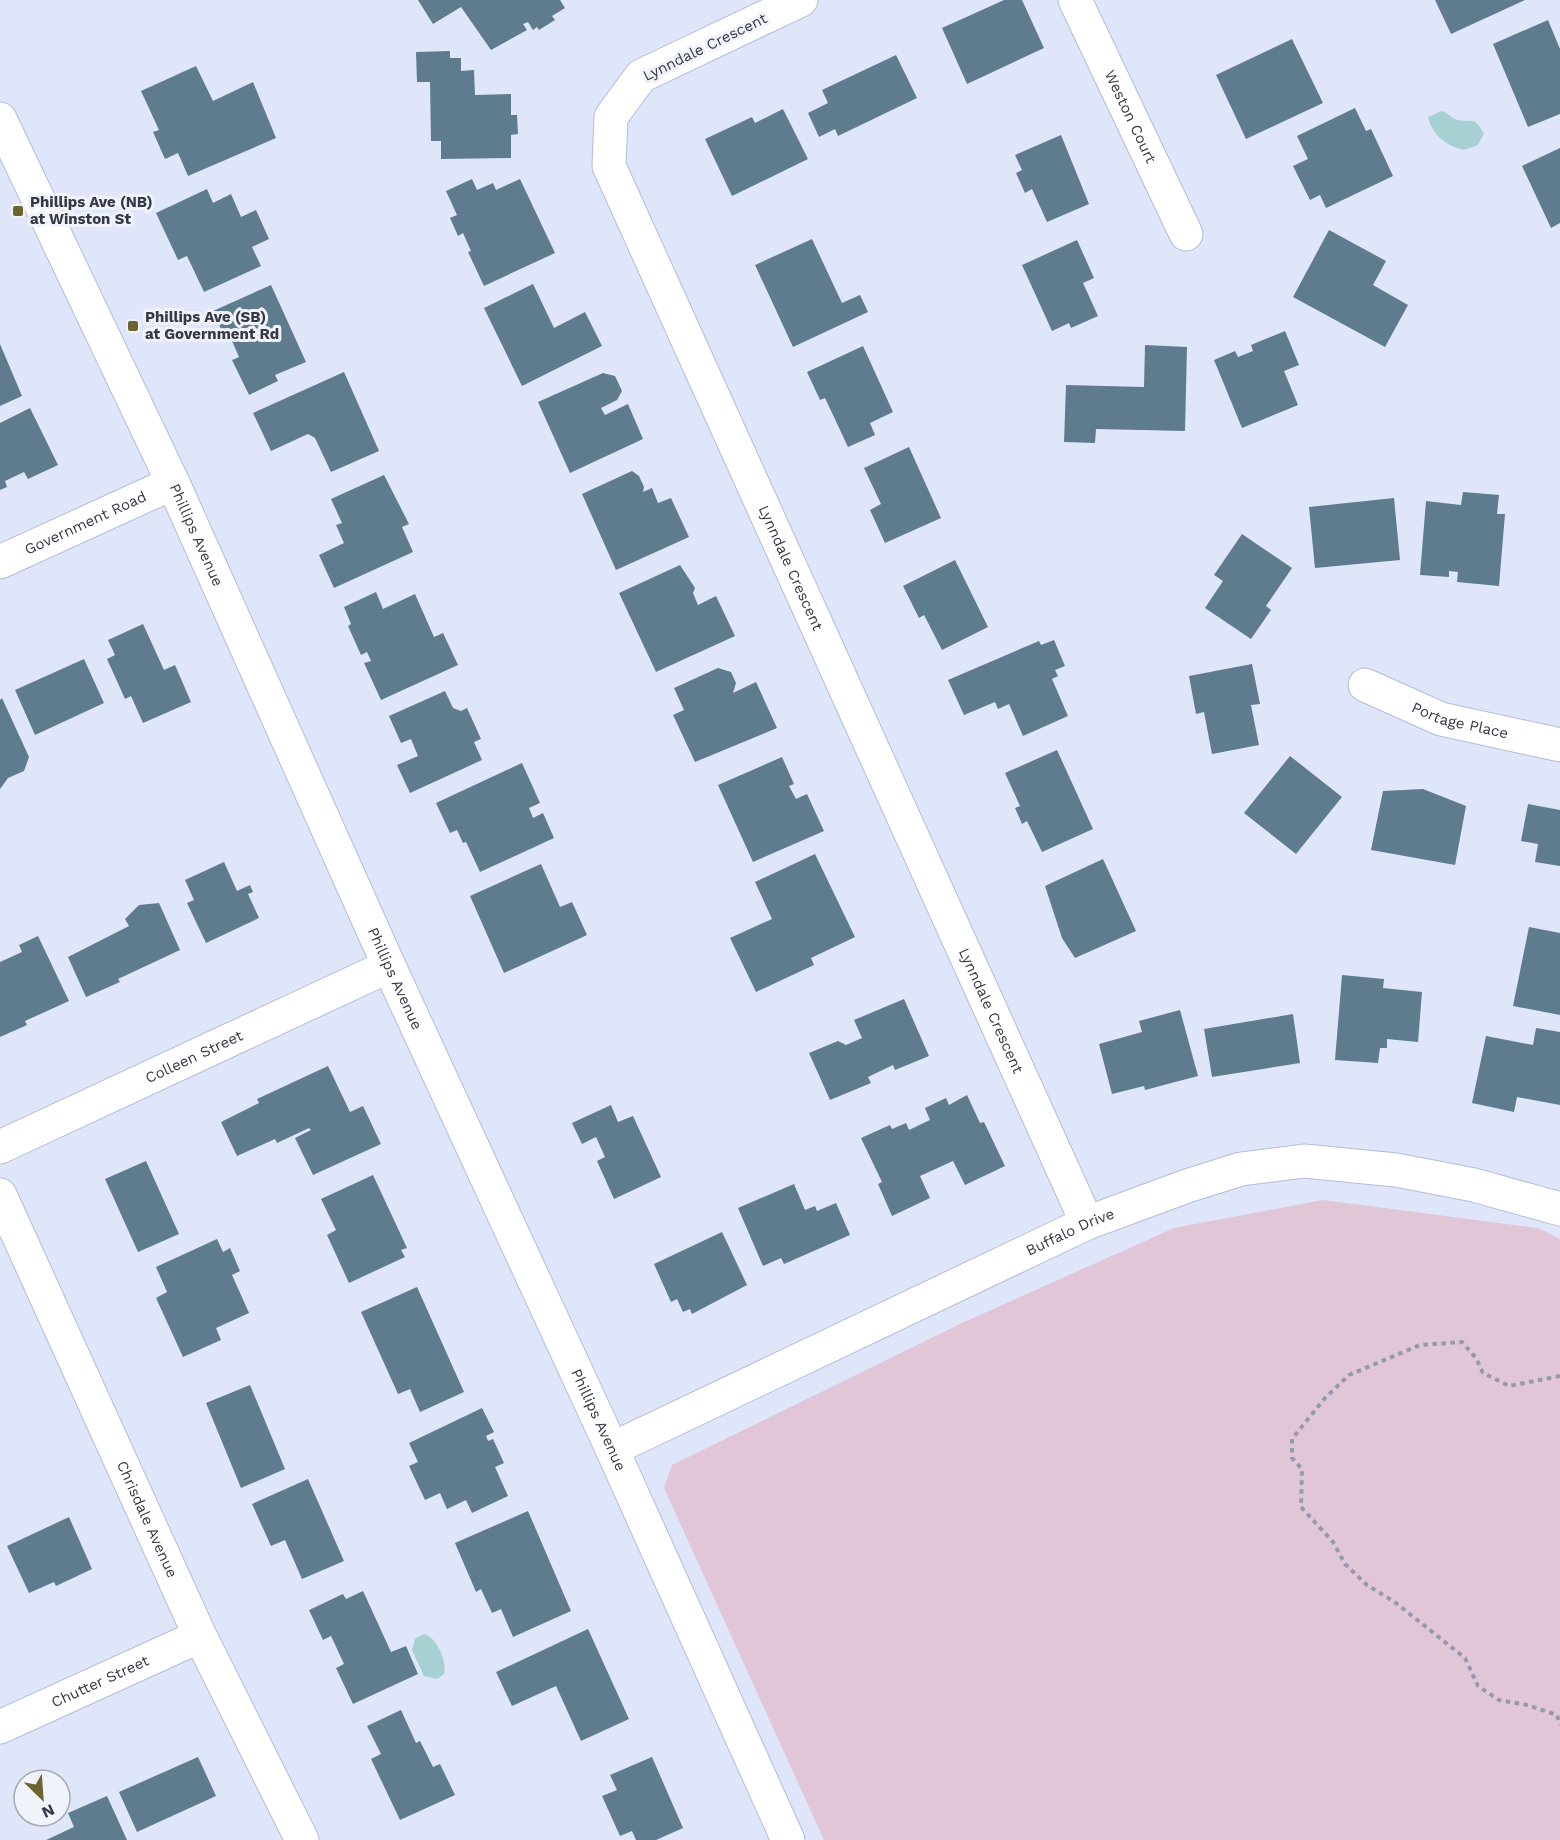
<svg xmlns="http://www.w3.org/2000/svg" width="1560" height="1840" font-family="'Work Sans',sans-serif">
<rect width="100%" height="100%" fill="#dfe6fa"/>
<!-- green -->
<path fill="#e1c6d7" d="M1323 1200 1538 1228 1560 1239V1840H824L664 1488 672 1465 962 1323 1174 1228Z"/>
<!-- water -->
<path fill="#a7d0d3" d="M1442 111C1448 113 1450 117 1455 119 1471 125 1473 113 1484 134L1478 145 1464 150C1445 145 1433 136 1428 117Z
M424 1634C436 1636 448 1662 444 1674L437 1679 424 1676 412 1650 415 1639Z"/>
<!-- building -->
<path fill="#5f7b8e" d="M418 0H560L565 8 552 16 555 20 539 30 537 27 533 30 528 22 523 24 527 30 491 50 461 7 433 24Z
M1004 0H1022L1044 48 967 84 942 28Z
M1435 0H1525L1451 34Z
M1548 20 1560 49V114L1528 127 1493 44Z
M1292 39 1323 103 1246 139 1216 75Z
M450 51V58H461V71L474 70 475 95 511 94V115H517L518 134 511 135V158L441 159V141H431L430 82H417L416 52Z
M896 55 917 98 838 136 835 129 819 137 808 113 828 103 822 90Z
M196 66 213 101 253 82 276 138 188 176 178 153 165 159 153 132 159 130 141 91Z
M1355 108 1366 131 1371 129 1393 176 1326 208 1320 195 1310 200 1293 166 1308 159 1297 136Z
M783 109 808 159 732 196 705 139 752 117 755 123Z
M1061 135 1089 204 1047 222 1032 189 1025 193 1016 173 1022 170 1015 155Z
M1560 148V223L1551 228 1522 166Z
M472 179 477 190 493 183 496 190 520 179 555 253 484 286 468 252 471 251 463 233 458 236 450 218 457 215 446 191Z
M207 189 213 203 231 194 241 217 256 210 269 239 252 247 261 266 204 292 187 256 178 260 156 213Z
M1329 230 1386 261 1373 285 1408 305 1385 347 1293 297Z
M812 239 842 303 860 295 868 312 793 347 755 265Z
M1077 240 1094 278 1083 283 1098 316 1071 328 1069 323 1052 331 1022 265Z
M533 284 554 328 585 312 602 346 522 386 484 308Z
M271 285 306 362 275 375 278 381 249 395 232 360 239 357 229 334 224 336 213 311Z
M1285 331 1299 365 1284 371 1298 405 1242 428 1214 360 1235 351 1238 357 1253 351 1251 345Z
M0 344 22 396 0 406Z
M1145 345 1187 347 1185 431 1096 429 1095 443 1064 442 1066 385 1144 387Z
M863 346 893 412 870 423 875 435 848 447 825 398 820 400 807 372Z
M344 372 379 451 331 472 315 438 308 434 271 451 253 413Z
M603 373 615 376 622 391 617 400 601 408 605 415 628 404 643 439 570 473 538 402Z
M30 408 58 465 28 479 24 472 5 481 7 487 0 490V423Z
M909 447 941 518 885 543 870 510 881 504 864 468Z
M632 471 639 476 644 487 643 492 652 488 658 503 671 498 689 537 616 570 582 494Z
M384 475 409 524 402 527 413 552 334 588 319 555 344 543 336 525 342 523 331 499Z
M1463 492 1499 495 1497 514H1505L1499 586 1457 582 1458 572 1449 571V577L1420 575 1426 501 1461 505Z
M1394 498 1400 560 1315 568 1309 507Z
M1242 534 1292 568 1266 606 1271 610 1251 639 1205 608 1223 581 1214 575Z
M955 560 988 627 942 650 924 615 919 618 903 586Z
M680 565 695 588 693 593 698 605 716 596 735 636 656 672 619 593Z
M376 592 383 609 415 594 434 637 443 633 458 665 381 700 364 663 371 661 367 652 361 655 348 626 351 624 344 607Z
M143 624 164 670 175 665 191 702 143 723 131 696 125 699 107 659 115 655 108 640Z
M1054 640 1065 666 1055 670 1058 676 1052 679 1068 716 1023 736 1009 704 998 709 995 702 964 715 948 680 1039 641 1041 645Z
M84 659 104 703 35 735 15 690Z
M1252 664 1260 704 1251 705 1259 745 1212 754 1204 712 1196 714 1189 676Z
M718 668 731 672 736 683 733 693 756 682 777 728 695 762 673 715 684 710 674 688Z
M445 691 453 708 461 711 467 708 481 739 474 742 482 760 410 793 397 765 418 756 411 739 401 743 389 716Z
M2 698 29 757 24 771 8 778 0 789V700Z
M1057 750 1093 829 1042 852 1027 821 1022 824 1015 808 1020 806 1005 773Z
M1290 756 1342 797 1296 854 1244 813Z
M782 757 794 784 789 786 796 799 807 794 824 831 753 862 718 785Z
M522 763 540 803 529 808 533 818 543 813 554 838 480 872 466 842 463 843 457 830 450 833 436 803Z
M1423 789 1466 806 1455 865 1371 850 1383 791Z
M1528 804 1560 810V866L1535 862 1538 844 1521 841Z
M815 854 855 937 811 958 814 965 756 992 730 938 772 919 755 882Z
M1103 859 1136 931 1075 958 1062 938 1045 886Z
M224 862 237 891 250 885 253 892 248 894 259 918 206 943 187 903 194 900 185 880Z
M541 864 560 907 572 902 587 935 504 973 470 896Z
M159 903 180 950 118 979 120 982 86 997 68 957 129 926 125 919 139 905Z
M1529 927 1560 933V1015L1513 1006Z
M38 936 69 1001 25 1021 27 1025 0 1037V962L22 952 19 945Z
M1342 975 1384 979 1383 988 1422 992 1418 1042 1387 1039V1048H1380L1378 1063 1335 1060Z
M904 999 929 1056 895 1070 893 1065 868 1077 871 1083 830 1100 809 1053 838 1041 846 1045 862 1038 854 1020Z
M1180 1010 1198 1076 1145 1090 1144 1086 1112 1094 1099 1044 1142 1032 1139 1021Z
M1293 1014 1300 1063 1212 1077 1204 1029Z
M1536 1028 1560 1032V1105L1517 1097 1514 1112 1472 1103 1486 1036 1533 1045Z
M328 1066 350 1112 363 1106 381 1144 313 1175 295 1138 311 1130 309 1128 277 1143 275 1139 237 1156 221 1122 259 1103 257 1099Z
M967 1095 980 1123 984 1122 1005 1166 965 1185 953 1161 920 1176 930 1198 892 1216 878 1184 882 1182 861 1138 890 1125 892 1129 906 1123 909 1130 930 1120 925 1108 946 1098 949 1105Z
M611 1105 618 1122 633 1116 661 1177 614 1199 597 1161 605 1157 596 1137 582 1144 572 1123Z
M146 1161 179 1234 138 1252 105 1179Z
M373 1175 407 1248 401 1250 405 1257 349 1283 327 1235 336 1230 321 1199Z
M794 1184 805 1210 815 1206 817 1211 836 1203 850 1235 784 1264 781 1258 763 1266 738 1208Z
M722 1232 747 1285 692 1314 690 1309 683 1312 677 1299 671 1302 654 1264Z
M217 1239 223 1252 230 1248 240 1271 232 1275 249 1313 216 1328 221 1340 183 1357 156 1298 167 1292 156 1267Z
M417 1287 464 1392 420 1412 410 1389 398 1394 361 1312Z
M250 1385 285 1469 241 1488 206 1403Z
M482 1408 494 1432 486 1436 488 1441 493 1439 504 1463 495 1467 508 1496 472 1513 466 1500 447 1509 440 1493 425 1500 409 1466 418 1462 409 1443Z
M308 1479 344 1561 302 1579 285 1540 271 1546 252 1504Z
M528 1511 571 1611 513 1637 501 1609 492 1613 481 1589 476 1592 455 1543Z
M69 1517 92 1569 56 1586 54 1582 29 1593 7 1546Z
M363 1591 391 1652 406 1646 418 1674 353 1704 336 1668 344 1664 331 1636 323 1640 309 1610 343 1594 346 1599Z
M588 1629 629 1719 581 1741 556 1686 512 1706 496 1672Z
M401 1710 416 1743 420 1741 433 1767 440 1764 455 1795 400 1820 371 1759 381 1754 367 1726Z
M198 1757 216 1796 137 1832 119 1792Z
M652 1757 683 1828 656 1840H636L632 1831 620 1836 602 1796 617 1790 610 1775Z
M107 1796 127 1840H46L74 1827 68 1813Z"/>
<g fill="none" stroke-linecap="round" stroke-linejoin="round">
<!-- minor casing -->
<g stroke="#b2bcdc" stroke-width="35">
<g id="minor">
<path id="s1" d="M801 0 641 76 611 117 609 166 1087 1223"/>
<path id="s2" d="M1075 0 1186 234"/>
<path id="s3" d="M0 119 173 483 389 966 612 1449 788 1840"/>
<path id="s4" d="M0 562 173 483"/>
<path id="s5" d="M1365 685 1441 719 1560 745"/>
<path id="s6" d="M0 1147 389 966"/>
<path id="s7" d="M0 1195 200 1636 302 1840"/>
<path id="s8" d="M612 1449 1087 1223 1187 1186 1241 1169 1304 1161 1396 1170 1474 1185 1560 1209"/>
<path id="s9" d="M0 1727 200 1636"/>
</g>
</g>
<!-- path -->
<path stroke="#939aaa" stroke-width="4" stroke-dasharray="4.5 4.5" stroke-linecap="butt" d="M1560 1376 1509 1386 1483 1373 1476 1358 1462 1342 1420 1345 1349 1375 1325 1398 1292 1439V1458L1302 1469 1301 1507 1333 1542 1345 1564 1367 1585 1396 1603 1465 1658 1478 1686 1499 1700 1527 1705 1557 1715 1560 1725"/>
<!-- minor -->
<use href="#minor" stroke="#fff" stroke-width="33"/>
</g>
<!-- markers -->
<g fill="#6d6531" stroke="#f1f3fa" stroke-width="2">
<rect x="12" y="205" width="12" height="12" rx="3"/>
<rect x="127" y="320" width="12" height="12" rx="3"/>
</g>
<g text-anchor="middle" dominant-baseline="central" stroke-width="6" stroke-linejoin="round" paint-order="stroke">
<!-- street labels -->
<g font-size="15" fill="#343945" stroke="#f1f3fa">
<text transform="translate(705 47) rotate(-26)">Lynndale Crescent</text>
<text stroke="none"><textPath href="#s2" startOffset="129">Weston Court</textPath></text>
<text stroke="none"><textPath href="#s4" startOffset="94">Government Road</textPath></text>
<text stroke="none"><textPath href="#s3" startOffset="460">Phillips Avenue</textPath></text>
<text stroke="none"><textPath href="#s1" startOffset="718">Lynndale Crescent</textPath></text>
<text stroke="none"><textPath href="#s5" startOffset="102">Portage Place</textPath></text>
<text stroke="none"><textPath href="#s3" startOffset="946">Phillips Avenue</textPath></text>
<text stroke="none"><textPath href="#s1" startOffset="1204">Lynndale Crescent</textPath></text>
<text stroke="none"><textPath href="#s6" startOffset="214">Colleen Street</textPath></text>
<text stroke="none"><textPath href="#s8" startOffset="507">Buffalo Drive</textPath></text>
<text stroke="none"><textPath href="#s3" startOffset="1432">Phillips Avenue</textPath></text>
<text stroke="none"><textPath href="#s7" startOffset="356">Chrisdale Avenue</textPath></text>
<text stroke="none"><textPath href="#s9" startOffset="110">Chutter Street</textPath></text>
</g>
<!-- poi labels -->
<g font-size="15" font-weight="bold" fill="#343945" stroke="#f1f3fa" text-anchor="start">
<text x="30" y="202">Phillips Ave (NB)<tspan x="30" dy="17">at Winston St</tspan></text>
<text x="145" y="317">Phillips Ave (SB)<tspan x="145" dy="17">at Government Rd</tspan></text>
</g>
</g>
<!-- north arrow -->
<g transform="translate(42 1798) rotate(155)"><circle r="28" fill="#f1f3fa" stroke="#a5a9b2" stroke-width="1.5"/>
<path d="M0-4.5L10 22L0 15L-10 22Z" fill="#6d6531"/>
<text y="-9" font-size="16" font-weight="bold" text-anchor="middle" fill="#343945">N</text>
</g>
</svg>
